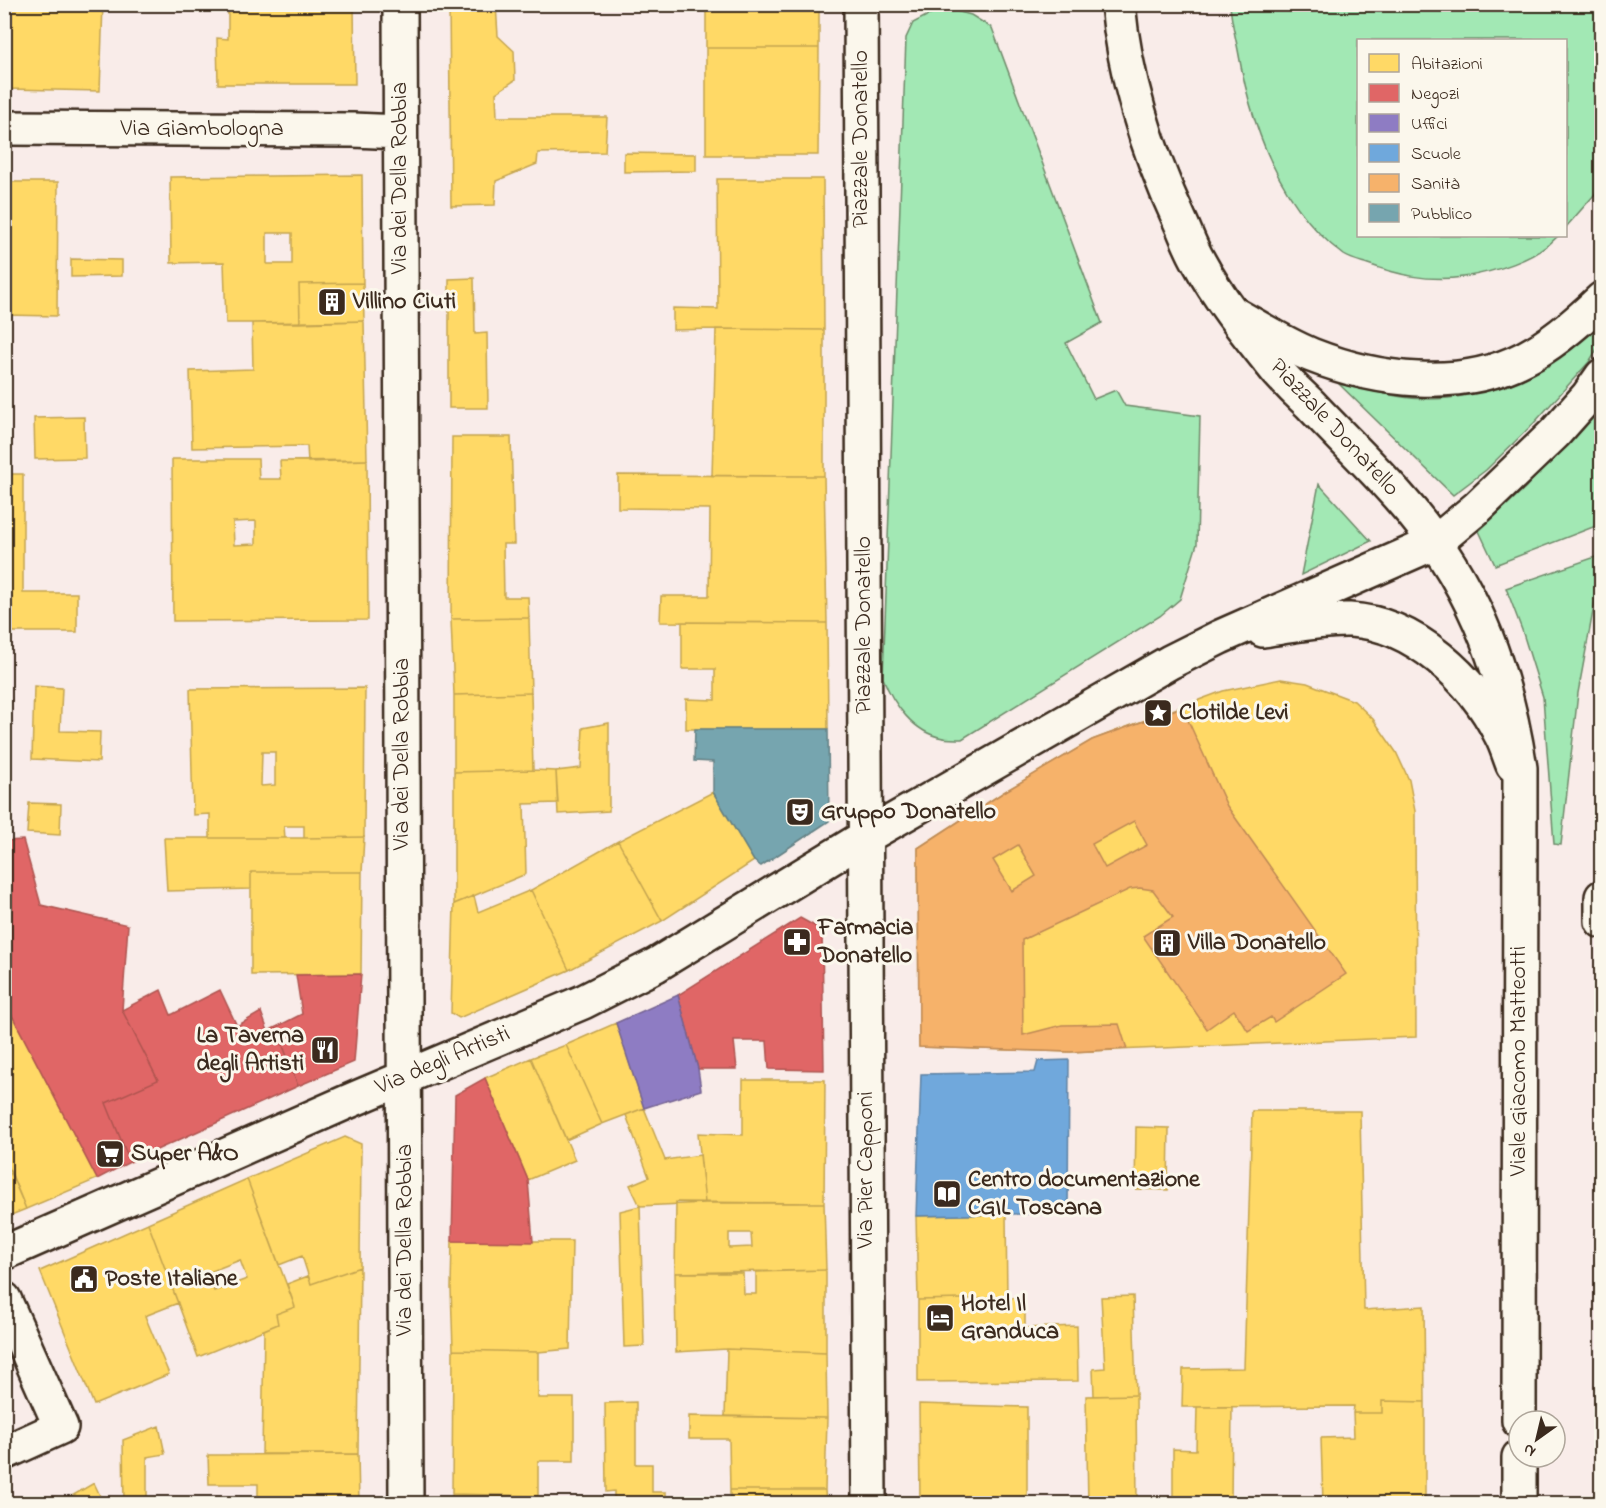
<svg xmlns="http://www.w3.org/2000/svg" width="1606" height="1508" font-family="'Indie Flower',sans-serif">
<rect width="100%" height="100%" fill="#f9ece9"/>
<filter id="ink" filterUnits="userSpaceOnUse"><feTurbulence type="fractalNoise" baseFrequency=".0167" numOctaves="2"/><feDisplacementMap in="SourceGraphic" scale="12" xChannelSelector="R" yChannelSelector="G"/><feConvolveMatrix kernelMatrix="1 2 1 2 8 2 1 2 1" color-interpolation-filters="sRGB"/></filter>
<g filter="url(#ink)">
<!-- green -->
<path fill="#a2e8b4" stroke="#6e8969" stroke-width="1.5" d="M1230 5H1601V181L1595 194 1566 227V40H1358V236H1558C1536 260 1494 272 1463 277 1428 282 1398 275 1365 263 1358 261 1350 259 1344 255 1280 207 1251 126 1238 50 1235 35 1231 20 1230 5Z
M952 10 971 15 992 28 1102 323 1066 343 1094 399 1116 390 1125 406 1200 416 1197 544 1180 599 1160 616 962 739C956 739 949 739 943 738 914 733 893 704 883 678L906 38 913 23 932 13Z
M1601 315V343L1589 362 1534 423 1486 470 1453 495 1339 384C1369 390 1399 399 1429 399 1481 399 1537 374 1577 342 1586 335 1594 324 1601 315Z
M1601 401V524L1495 565 1479 531 1526 487Z
M1319 484 1371 541 1301 575Z
M1601 555V568L1578 693 1561 845 1554 844 1543 697 1522 630 1506 588Z"/>
<!-- homes -->
<path fill="#ffd966" stroke="#c4a450" stroke-width="1.5" fill-rule="evenodd" d="M4 4H10L9 89H4Z
M10 4H103L100 91 9 89Z
M228 4H354L355 84H218L217 38 228 39Z
M449 4H496L498 36 514 51 515 80 496 93 497 117H607L605 152 538 153 537 164 496 181 495 205 451 206Z
M678 4H819V48H706V9H678Z
M706 48H819L818 155H706Z
M624 153 696 154V171L624 172Z
M362 175 363 283 299 284 300 323H226L224 262 171 263 170 177ZM267 233H292V264H267Z
M717 179H823L824 330 716 329 673 330V308L718 309Z
M4 182H58L57 316 4 315Z
M71 259 122 260V276L71 277Z
M474 278 475 334 487 333 488 408H449V279Z
M363 283 364 321 300 323 299 284Z
M364 321 367 460 308 462 307 446 192 448 190 371 253 369 252 323Z
M716 329 824 330V476H712Z
M84 417 85 458 35 459 34 418Z
M452 437H511L514 544H503L504 597H528L529 618 451 619Z
M172 459H258L259 479H281L280 461 367 460 368 620 173 621ZM256 521V544L234 545 233 522Z
M4 474H23V593H77V632H4Z
M618 475 824 476 827 623 660 622 661 596H709L710 509 618 508Z
M529 618 531 693 454 695 451 619Z
M682 622 827 623 828 729H686V699L715 700V669H682Z
M1281 679 1307 683 1354 701 1373 719 1396 752 1409 780 1415 811 1416 1037 1070 1052 919 1047 918 848 1004 792 1092 740 1223 691Z
M34 686 62 688 60 731 100 732 99 762 32 759Z
M365 688 364 837 304 838V826H284L285 838H210V814L193 815 190 689ZM262 752H275V785L261 786Z
M531 693 533 770 454 772V695Z
M609 723V811L558 814 556 771 581 768 583 728Z
M533 770 556 771 558 803 524 804 526 874 454 904V772Z
M713 792 754 861 662 921 618 841Z
M29 803 61 804 60 835 27 833Z
M364 837 362 872H251V889L167 891 164 838H304Z
M618 841 662 921 569 970 531 890Z
M251 872H362L361 974 251 975Z
M531 890 569 970 459 1018 451 1013 454 904 474 896 478 912Z
M4 1000 97 1179 26 1209 4 1158Z
M616 1023 644 1108 602 1124 566 1045Z
M566 1045 602 1124 566 1140 531 1058Z
M531 1058 575 1160 528 1180 485 1078Z
M743 1080H825L824 1203H705L698 1133 743 1135Z
M644 1108 665 1160 700 1155 705 1203 640 1206 630 1185 649 1177 626 1115Z
M1252 1111H1360L1364 1310 1424 1306 1425 1402 1382 1401V1413H1353L1354 1406 1182 1407 1183 1369 1244 1368Z
M1136 1127 1169 1128 1168 1190 1135 1189Z
M345 1137 361 1144 360 1267 311 1284 302 1256 279 1265 247 1179Z
M10 1170 26 1209 4 1218V1172Z
M247 1179 295 1307 276 1314 278 1324 198 1357 148 1223ZM240 1260 247 1279 214 1291 207 1273Z
M676 1202 824 1203 826 1270 675 1273ZM729 1233H751L752 1247 729 1248Z
M640 1206 644 1346 624 1347 620 1211Z
M1006 1214 1007 1298 918 1300 916 1216Z
M148 1223 178 1303 145 1316 169 1374 94 1405 40 1271Z
M452 1241H572L570 1349 538 1352 453 1350 451 1288Z
M360 1267 358 1454H262L264 1330 278 1324 276 1314 295 1307 287 1284 308 1276 311 1284Z
M826 1270V1353L727 1349 676 1352 675 1273H743L744 1294H756V1272Z
M1133 1296 1136 1395 1094 1396 1093 1369 1105 1368 1101 1297Z
M1007 1298H1025V1328L1077 1326 1078 1381 918 1382V1300Z
M727 1349 826 1353 827 1418 725 1416Z
M453 1350 538 1352V1398H574V1461H538V1496L452 1494Z
M1136 1395 1137 1504H1088L1086 1396Z
M1382 1401 1425 1402V1504H1323L1321 1438 1354 1437 1353 1413H1382Z
M636 1402V1464H652V1492H666V1504H614V1491L606 1492 605 1403Z
M919 1404 1027 1407V1504H920Z
M1197 1407H1232L1231 1504 1173 1503V1449L1196 1450Z
M689 1416 827 1418 825 1490H730L729 1439H689Z
M159 1426 165 1454 147 1457V1504H124L123 1440Z
M358 1454 359 1504H258V1484H209L208 1455Z
M94 1483 104 1504H58Z
M730 1490H825L826 1504H730Z
M452 1494 538 1496V1504H452Z"/>
<!-- shops -->
<path fill="#e06666" stroke="#ae5450" stroke-width="1.5" d="M23 840 41 905 128 925 122 1010 158 1080 106 1103 130 1162 97 1179 4 1000V841Z
M800 918 822 930 824 1070 769 1069 767 1041H734L737 1069H698L678 995Z
M361 974 354 1062 298 1086 276 1027 302 1014 296 975Z
M161 990 171 1015 220 990 237 1026 261 1012 268 1031 276 1027 298 1086 130 1162 106 1103 158 1080 122 1010Z
M485 1078 528 1180 533 1242 452 1241 455 1095Z"/>
<!-- offices -->
<path fill="#8e7cc3" stroke="#756392" stroke-width="1.5" d="M678 995 698 1069 701 1090 644 1108 616 1023Z"/>
<!-- schools -->
<path fill="#6fa8dc" stroke="#5f82a3" stroke-width="1.5" d="M1069 1060 1068 1213 916 1216 921 1074 1035 1072 1038 1061Z"/>
<!-- health -->
<path fill="#f6b26b" stroke="#be8954" stroke-width="1.5" fill-rule="evenodd" d="M1182 707 1227 806 1346 974 1274 1022 1271 1017 1248 1031 1234 1010 1207 1029 1143 936 1173 917 1153 890 1140 888 1130 889 1022 940 1023 1035 1062 1025 1119 1024 1127 1049 1070 1052 919 1047 918 848 1004 792 1092 740ZM1134 821 1147 845 1105 868 1092 844ZM1018 845 1036 876 1012 891 993 860Z"/>
<!-- public -->
<path fill="#76a5af" stroke="#648084" stroke-width="1.5" d="M695 729H828L829 821 761 866 754 861 713 792V762L694 761Z"/>
<g fill="none" stroke-linecap="round" stroke-linejoin="round">
<!-- minor casing -->
<g stroke="#3b2a1e" stroke-width="38">
<path id="minor" d="M400 4 406 1504
M861 4 869 1504
M4 128 353 130 400 132
M1234 314C1259 328 1284 344 1311 355 1377 381 1460 392 1525 358 1553 344 1579 321 1602 299
M1263 630C1291 626 1321 619 1350 620 1414 623 1474 680 1501 735 1506 744 1509 755 1513 765
M4 1253 347 1102 583 1002 656 965 865 837 1170 662 1220 637 1436 542 1478 507 1555 433 1588 396 1602 376
M4 1299 61 1427 4 1453"/>
</g>
<!-- major casing -->
<g stroke="#3b2a1e" stroke-width="38">
<path id="major" d="M1118 4C1125 80 1148 152 1180 221 1186 234 1191 249 1199 262 1220 301 1250 337 1278 372 1288 383 1299 394 1310 404 1339 435 1370 464 1398 496 1470 576 1504 662 1520 768L1519 1421
M1602 897V921
M1519 1504V1457"/>
</g>
<!-- minor -->
<use href="#minor" stroke="#fbf7ec" stroke-width="33"/>
<!-- major -->
<use href="#major" stroke="#fbf7ec" stroke-width="33"/>
</g>
</g>
<!-- icons -->
<defs>
<g id="building-square" transform="scale(1.5)"><rect x="-9" y="-9" width="18" height="18" rx="4" fill="#3b2a1e" stroke="#fbf7ec"/><path d="M-4-6H4V6H1V3H-1V6H-4ZM-2.5-4.3h1.7v1.8h-1.7ZM.8-4.3h1.7v1.8H.8ZM-2.5-1h1.7V.8h-1.7ZM.8-1h1.7V.8H.8Z" fill="#fff"/></g>
<g id="sight-square" transform="scale(1.5)"><rect x="-9" y="-9" width="18" height="18" rx="4" fill="#3b2a1e" stroke="#fbf7ec"/><path d="M0-6L1.8-2.2L6-1.7L2.9 1.2L3.7 5.4L0 3.3L-3.7 5.4L-2.9 1.2L-6-1.7L-1.8-2.2Z" fill="#fff"/></g>
<g id="theatre-square" transform="scale(1.5)"><rect x="-9" y="-9" width="18" height="18" rx="4" fill="#3b2a1e" stroke="#fbf7ec"/><path d="M-5-5.5Q0-4 5-5.5V0Q5 5 0 6Q-5 5-5 0ZM-3.3-2.5H-1v1.5H-3.3ZM1-2.5H3.3v1.5H1ZM-2.8 1Q0 5.5 2.8 1Z" fill="#fff"/></g>
<g id="pharmacy-square" transform="scale(1.5)"><rect x="-9" y="-9" width="18" height="18" rx="4" fill="#3b2a1e" stroke="#fbf7ec"/><path d="M-2-6h4v4h4v4h-4v4h-4v-4h-4v-4h4Z" fill="#fff"/></g>
<g id="restaurant-square" transform="scale(1.5)"><rect x="-9" y="-9" width="18" height="18" rx="4" fill="#3b2a1e" stroke="#fbf7ec"/><path d="M-5-6h1v4h1v-4h1v4h1v-4h1v5L-1.5 .5V6h-2V.5L-5-1ZM5-6V6H3V1.5H1.5Q1.5-4 5-6Z" fill="#fff"/></g>
<g id="supermarket-square" transform="scale(1.5)"><rect x="-9" y="-9" width="18" height="18" rx="4" fill="#3b2a1e" stroke="#fbf7ec"/><path d="M-6-5.5h2.5l.6 2H6L4.5 2H-2.5L-4.4-4H-6ZM-1.5 3.2a1.3 1.3 0 1 0 .1 0ZM3 3.2a1.3 1.3 0 1 0 .1 0Z" fill="#fff"/></g>
<g id="library-square" transform="scale(1.5)"><rect x="-9" y="-9" width="18" height="18" rx="4" fill="#3b2a1e" stroke="#fbf7ec"/><path d="M-6-4Q-3-5.5-.7-3.5V5Q-3 3-6 4ZM6-4Q3-5.5 .7-3.5V5Q3 3 6 4Z" fill="#fff"/></g>
<g id="civic-square" transform="scale(1.5)"><rect x="-9" y="-9" width="18" height="18" rx="4" fill="#3b2a1e" stroke="#fbf7ec"/><path d="M-.6-6.5H3V-4.5H.6V-3L4-1V1h2V6H-6V1h2V-1L-.6-3ZM-1.2 2.5V6h2.4V2.5Z" fill="#fff"/></g>
<g id="hotel-square" transform="scale(1.5)"><rect x="-9" y="-9" width="18" height="18" rx="4" fill="#3b2a1e" stroke="#fbf7ec"/><path d="M-6-4.5h1.5V1H6V5H4.5V3h-9V5H-6ZM-4 0a1.8 1.8 0 1 1 3.6 0ZM.5 0V-2.5h3Q6-2.5 6 0Z" fill="#fff"/></g>
</defs>
<g fill-rule="evenodd">
<use href="#building-square" x="332" y="302"/>
<use href="#sight-square" x="1158" y="713"/>
<use href="#theatre-square" x="800" y="812"/>
<use href="#pharmacy-square" x="797" y="942"/>
<use href="#building-square" x="1167" y="943"/>
<use href="#restaurant-square" x="325" y="1050"/>
<use href="#supermarket-square" x="110" y="1154"/>
<use href="#library-square" x="947" y="1194"/>
<use href="#civic-square" x="84" y="1279"/>
<use href="#hotel-square" x="940" y="1318"/>
</g>
<g text-anchor="middle" dominant-baseline="central" stroke-width="6" stroke-linejoin="round" paint-order="stroke">
<!-- street labels -->
<g font-size="24" fill="#3b2a1e" stroke="#fbf7ec">
<text x="202" y="129">Via Giambologna</text>
<text transform="translate(861 139) rotate(-90)">Piazzale Donatello</text>
<text transform="translate(400 178) rotate(-90)">Via dei Della Robbia</text>
<text transform="translate(1334 428) rotate(47)">Piazzale Donatello</text>
<text transform="translate(864 625) rotate(-90)">Piazzale Donatello</text>
<text transform="translate(402 754) rotate(-90)">Via dei Della Robbia</text>
<text transform="translate(443 1061) rotate(-23)">Via degli Artisti</text>
<text transform="translate(1519 1061) rotate(-90)">Viale Giacomo Matteotti</text>
<text transform="translate(866 1170) rotate(-90)">Via Pier Capponi</text>
<text transform="translate(405 1240) rotate(-90)">Via dei Della Robbia</text>
</g>
<!-- poi labels -->
<g font-size="24" font-weight="bold" fill="#3b2a1e" stroke="#fbf7ec" text-anchor="start">
<text x="353" y="302">Villino Ciuti</text>
<text x="1179" y="713">Clotilde Levi</text>
<text x="821" y="812">Gruppo Donatello</text>
<text x="818" y="928">Farmacia<tspan x="818" dy="28">Donatello</tspan></text>
<text x="1188" y="943">Villa Donatello</text>
<text x="304" y="1036" text-anchor="end">La Taverna<tspan x="304" dy="28">degli Artisti</tspan></text>
<text x="131" y="1154">Super A&amp;O</text>
<text x="968" y="1180">Centro documentazione<tspan x="968" dy="28">CGIL Toscana</tspan></text>
<text x="105" y="1279">Poste Italiane</text>
<text x="961" y="1304">Hotel Il<tspan x="961" dy="28">Granduca</tspan></text>
</g>
</g>
<!-- margin -->
<rect width="1606" height="1508" fill="none" stroke="#fbf7ec" stroke-width="24"/>
<rect x="12" y="12" width="1582" height="1484" fill="none" stroke="#3b2a1e" stroke-width="2" filter="url(#ink)"/>
<!-- legend -->
<rect x="1357" y="39" width="210" height="198" fill="#fbf7ec" stroke="#aea59a" stroke-width="1.5"/>
<rect x="1369" y="54" width="30" height="18" fill="#ffd966" stroke="#aea59a" stroke-width="1.5"/>
<text x="1411" y="69" font-size="18" fill="#3b2a1e">Abitazioni</text>
<rect x="1369" y="84" width="30" height="18" fill="#e06666" stroke="#aea59a" stroke-width="1.5"/>
<text x="1411" y="99" font-size="18" fill="#3b2a1e">Negozi</text>
<rect x="1369" y="114" width="30" height="18" fill="#8e7cc3" stroke="#aea59a" stroke-width="1.5"/>
<text x="1411" y="129" font-size="18" fill="#3b2a1e">Uffici</text>
<rect x="1369" y="144" width="30" height="18" fill="#6fa8dc" stroke="#aea59a" stroke-width="1.5"/>
<text x="1411" y="159" font-size="18" fill="#3b2a1e">Scuole</text>
<rect x="1369" y="174" width="30" height="18" fill="#f6b26b" stroke="#aea59a" stroke-width="1.5"/>
<text x="1411" y="189" font-size="18" fill="#3b2a1e">Sanità</text>
<rect x="1369" y="204" width="30" height="18" fill="#76a5af" stroke="#aea59a" stroke-width="1.5"/>
<text x="1411" y="219" font-size="18" fill="#3b2a1e">Pubblico</text>
<!-- north arrow -->
<g transform="translate(1537 1439) rotate(214)"><circle r="28" fill="#fbf7ec" stroke="#aea59a" stroke-width="1.5"/>
<path d="M0-4.5L10 22L0 15L-10 22Z" fill="#3b2a1e"/>
<text y="-9" font-size="16" font-weight="bold" text-anchor="middle" fill="#3b2a1e">N</text>
</g>
</svg>
